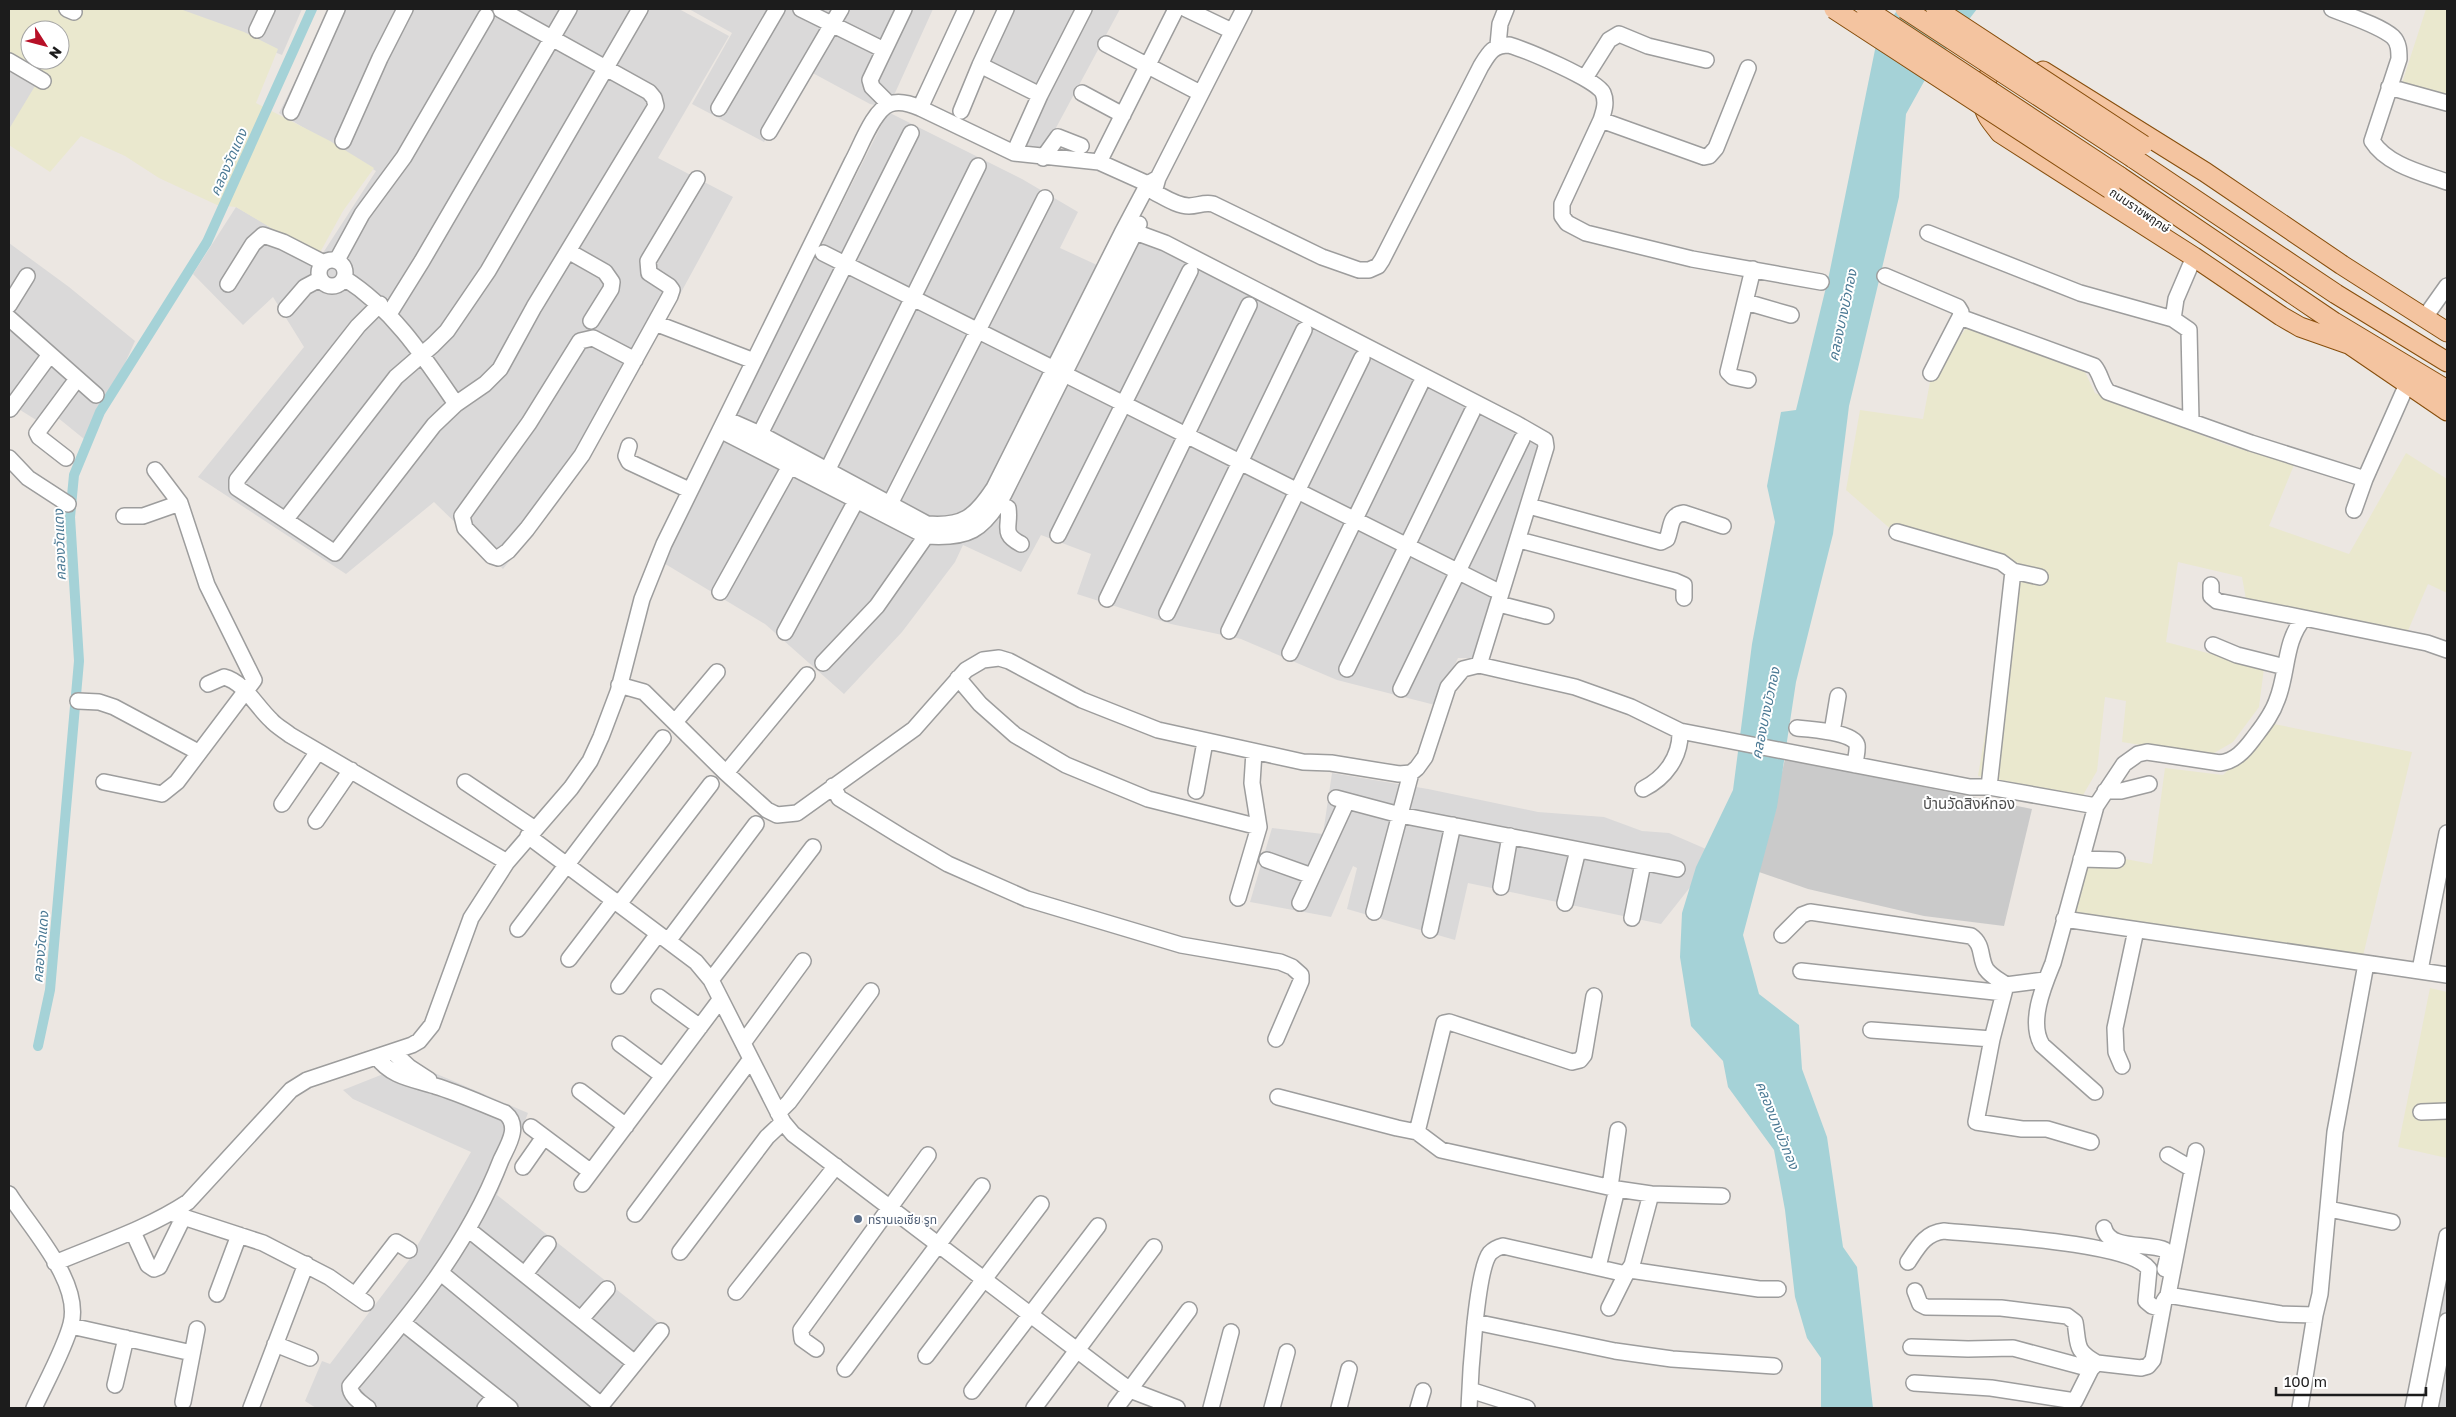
<svg xmlns="http://www.w3.org/2000/svg" width="2456" height="1417" font-family="'Golos Text','Noto Sans Thai',sans-serif">
<rect width="100%" height="100%" fill="#ece7e2"/>
<!-- residential -->
<path fill="#dad9d9" d="M166 9H302L282 55Z
M331 9H679L729 36 658 158 733 197 636 375 570 486 503 569 434 502 346 574 198 477 304 347 273 297 243 325 193 274 236 207 321 256 376 171 279 113Z
M689 9H933L895 93 880 106 870 104 809 71 764 142 692 104 732 33Z
M1001 9H1120L1044 150 1011 140 1033 100 973 69Z
M9 68 42 86 9 133Z
M888 112 1022 179 1078 212 1060 248 1097 265 1118 227 1549 448 1485 658H1458L1435 705 1337 680 1241 639 1171 624 1077 594 1091 554 1041 535 1021 572 963 545 955 562 902 632 844 694 765 624 662 562Z
M9 243 69 287 135 341 89 443 52 413 41 423 9 403Z
M1332 773 1428 789 1538 812 1604 817 1642 831 1669 833 1706 849 1695 881 1661 924 1468 883 1455 940 1347 909 1357 868 1353 866 1331 917 1250 902 1272 828 1323 834Z
M411 1063 528 1113 497 1195 669 1331 606 1408H316L305 1401 322 1361 330 1364 409 1260 471 1152 353 1099 343 1090Z
M2447 1265V1408H2418Z"/>
<!-- religious -->
<path fill="#cacaca" d="M1785 759 2032 809 2004 926 1924 916 1808 889 1759 872Z"/>
<!-- farmland -->
<path fill="#eae8ce" fill-rule="evenodd" d="M9 9H180L244 32 278 49 256 103 330 141 374 168 343 211 318 256 236 207 217 205 159 178 125 156 81 136 50 172 9 145V129L35 86 9 71ZM30 30H60V60H30Z
M2426 9H2447V101L2401 86Z
M1966 328 2085 372 2095 393 2227 445 2294 465 2269 526 2349 554 2406 453 2447 479V593L2428 584 2407 633 2246 599 2242 577 2178 562 2166 642 2264 668 2259 707 2233 742 2209 756 2122 742 2126 701 2105 697 2097 771 2083 795 1978 776 2014 563 1894 532 1846 490 1860 410 1923 419 1930 382Z
M2274 724 2412 752 2363 956 2070 913 2088 852 2152 864 2165 768 2223 775Z
M2430 988 2447 992V1158L2398 1147Z"/>
<!-- water -->
<path fill="#a5d2d7" d="M1898 9H1977L1931 69 1906 114 1899 197 1849 406 1833 534 1796 682 1777 807 1743 935 1759 994 1799 1025 1802 1069 1827 1137 1843 1247 1857 1267 1873 1408H1821V1358L1807 1338 1795 1297 1785 1210 1774 1150 1728 1087 1723 1061 1691 1026 1680 957 1682 913 1696 867 1733 790 1752 644 1775 522 1767 486 1781 412 1796 410 1829 275 1877 40Z"/>
<g fill="none" stroke-linecap="round" stroke-linejoin="round">
<!-- canal -->
<path stroke="#a5d2d7" stroke-width="10" d="M38 1046 50 990 79 661 70 517 74 475 100 412 207 242 312 9"/>
<!-- minor casing -->
<g stroke="#9d9d9d" stroke-width="18">
<path id="minor" d="M67 9 74 12
M801 9 884 50
M1006 9 980 65 1040 95
M1186 9 1232 31
M2332 9C2349 16 2379 25 2393 37 2399 43 2399 51 2399 59L2372 141C2387 165 2422 173 2447 182
M257 30 267 9
M1106 44 1200 93
M1498 45 1500 24 1506 9
M9 61 43 81
M1585 78 1609 40 1619 34 1648 46 1706 60
M2389 87 2447 103
M1082 93 1123 115
M889 104 872 87 870 80 904 9
M719 108 777 9
M920 108 966 9
M961 111 980 65
M291 112 337 9
M1601 120 1704 157 1709 156 1716 148 1748 68
M769 132 841 9
M343 141 380 58 405 9
M1014 153 1040 95 1084 9
M1043 158 1058 137 1081 146
M1099 162 1176 9
M1158 178 1154 192C1164 197 1177 206 1189 206 1198 206 1203 202 1213 204L1322 257 1359 270H1369L1378 266 1382 260 1481 66C1489 53 1493 45 1509 45 1526 50 1596 79 1603 93 1607 102 1604 111 1601 120L1562 204V216L1567 223 1586 233 1692 259 1821 282
M1127 226 1135 232 1165 243 1517 424 1545 440 1546 447 1479 665
M1928 233 2080 293 2173 319
M568 251 605 272 612 282 611 289 591 321
M823 253 1493 589
M319 273a13 13 0 1 1 26 0a13 13 0 1 1-26 0Z
M337 260 362 214 404 157 486 16
M1885 276 1958 307 1961 312 1960 317 2094 366C2101 374 2101 384 2108 392L2251 443 2365 479 2408 382
M344 278C393 309 424 357 456 404
M228 284 253 244 263 235 283 242 324 263
M1746 302 1791 315
M380 304 358 326 237 480V488L335 553 434 425 456 404 485 384 500 369 534 307 656 106 654 98 649 92 501 10
M9 305 27 276
M286 309 305 287 320 279
M389 314 422 261 569 9
M2425 317 2447 286
M9 318 96 395
M655 323 754 361
M635 360 593 338 580 341 529 423 462 516 465 528 492 556 498 558 508 551 527 529 582 455 670 296 672 290 669 286 649 273 648 261 697 179
M1931 373 1960 317
M1748 380 1733 377 1728 372 1753 269
M10 409 49 356
M726 419 760 434 927 524C963 527 975 517 994 488L1122 233 1148 184 1158 178 1244 9
M2191 421 2189 330 2173 319 2176 299 2194 257
M720 430 926 536C968 539 983 531 1004 494L1139 224
M760 434 911 133
M629 446 626 456 629 462 689 490
M9 458 28 478 68 504
M66 458 39 437 37 433 77 379
M827 471 978 166
M999 503 1008 508C1011 527 1000 533 1021 544
M890 504 1045 198
M1529 506 1661 542 1667 539C1672 527 1669 515 1684 513L1723 526
M2354 510 2365 479
M124 516H143L180 503
M286 519 396 377 433 345 447 331 488 271 640 9
M1897 532 2001 562 2013 571 1989 787
M1058 535 1190 271
M1519 540 1675 581 1684 585V598
M2013 571 2040 577
M2211 585V596L2217 601 2304 618
M720 592 790 466
M1107 599 1249 305
M1499 604 1546 616
M1167 613 1304 330
M1229 631 1362 358
M785 632 857 499
M2213 645 2237 655 2285 667
M1290 653 1420 385
M823 663 877 606 926 536 927 528
M1347 669 1472 412
M958 678 980 704 1015 735 1066 765 1148 799 1259 827
M208 684 224 677C244 682 256 706 271 720 276 726 284 730 290 735L507 862
M619 685 644 692 726 773 767 810 777 815 797 813 914 729 966 670 983 660 999 658 1009 661 1082 700 1158 730 1303 762 1331 763 1399 774 1411 773 1417 768 1425 757 1448 687 1463 669 1479 665 1575 687 1631 707 1680 731 1970 787H1989L2096 806
M1401 689 1522 439
M78 701 99 702 114 707 198 752
M675 722 717 672
M1797 728C1809 729 1854 732 1857 745 1858 751 1855 760 1855 765
M1832 732 1838 696
M726 773 807 675
M104 782 162 794 177 782 254 680 207 585 180 503 155 470
M465 782 535 829
M833 786 839 798 902 837 948 864 1027 899 1181 945 1280 962 1292 967 1301 975V981L1276 1039
M1643 789C1665 778 1681 757 1680 731
M1196 791 1205 742
M2105 791H2121L2149 784
M1336 798 1400 815 1677 869
M282 804 317 753
M316 821 351 770
M528 836 696 962 711 980 783 1122 793 1134 1111 1376 1130 1390 1177 1408
M2081 859 2117 860
M1267 860 1312 876
M1501 887 1510 836
M1238 898 1259 827 1252 783 1254 752
M1300 903 1347 801
M1565 903 1578 850
M619 904 711 784
M1374 912 1411 773
M1632 918 1643 863
M2064 919 2447 975
M518 929 663 738
M1430 930 1453 825
M1782 935 1802 915 1810 912 1971 936C1984 945 1979 957 1986 969 1991 976 1999 980 2006 985L2045 980
M668 941 756 824
M569 959 614 900
M2420 970 2447 833
M1801 971 2004 993
M711 980 813 847
M619 986 658 934
M659 997 700 1027
M1871 1030 1992 1039 2006 985
M1992 1039 1976 1122 2022 1129H2047L2091 1142
M743 1043 803 961
M620 1044 663 1076
M393 1052 409 1067 429 1080
M2122 1066 2116 1052 2115 1028 2136 930
M580 1091 626 1126
M2095 1092 2042 1045C2028 1022 2044 985 2053 963L2096 806 2124 764 2138 754 2147 752 2220 763C2235 761 2244 751 2253 739 2262 727 2272 715 2277 700 2288 673 2284 641 2304 618L2427 643 2447 650
M1278 1097 1397 1128 1417 1132 1441 1150 1617 1189 1598 1267
M2421 1112 2447 1111
M778 1113 789 1102 871 991
M531 1127 591 1172
M1417 1132 1444 1023 1449 1022 1572 1062 1580 1060 1584 1055 1594 996
M2168 1155 2192 1169
M523 1167 544 1137
M582 1184 720 1000
M1610 1187 1618 1130
M1617 1189 1651 1194
M9 1194C31 1229 82 1282 71 1324 65 1348 45 1384 34 1408
M2329 1209 2392 1222
M171 1213 263 1243 329 1277 366 1303
M635 1214 751 1059
M2104 1228C2109 1251 2150 1242 2165 1250L2168 1256 2165 1269
M469 1230 635 1363
M133 1232 148 1265 154 1269 159 1267 183 1218
M680 1252 767 1137 783 1122
M1908 1262C1918 1247 1925 1233 1944 1231 1981 1235 2130 1242 2149 1269L2146 1301 2152 1306 2162 1309
M55 1263C100 1244 147 1229 188 1202L291 1090 307 1080 412 1045 419 1041 432 1025 471 918 507 862 571 788 590 761 601 737 618 692 642 599 664 544 852 162C860 148 874 109 890 104 900 100 911 104 920 108L1014 153 1099 162 1148 184
M1630 1270 1759 1289H1778
M441 1273 601 1405
M525 1274 548 1244
M1915 1291 1920 1304 1926 1307 2001 1308 2067 1316 2075 1322C2079 1345 2074 1350 2097 1363
M736 1292 836 1166
M217 1294 239 1235
M355 1295 396 1242 409 1250
M2168 1295 2196 1151
M1609 1308 1626 1274
M581 1319 607 1289
M1475 1322 1615 1351 1672 1359 1774 1366
M403 1323 510 1408
M71 1326 192 1353
M275 1344 310 1358
M1911 1347 1968 1349 2013 1348 2091 1369
M816 1349 802 1339 801 1330 928 1155
M926 1356 1041 1204
M845 1369 982 1186
M1914 1383 1991 1388 2075 1401 2091 1369 2097 1363 2141 1368 2148 1366 2153 1360 2164 1301 2168 1295 2281 1314 2315 1315 2320 1294 2335 1132 2366 964
M115 1385 126 1338
M1470 1390 1527 1408
M972 1391 1098 1226
M183 1402 197 1329
M251 1408 306 1264
M368 1408C360 1402 350 1396 350 1386 410 1315 467 1248 501 1160 508 1145 521 1126 505 1113 482 1104 459 1093 435 1086 414 1079 391 1077 377 1057
M485 1408 495 1396
M599 1408 661 1331
M1034 1408 1154 1247
M1116 1408 1189 1310
M1211 1408 1231 1332
M1272 1408 1287 1352
M1339 1408 1349 1369
M1418 1408 1423 1391
M1469 1408C1470 1381 1476 1270 1490 1253 1494 1249 1499 1247 1503 1246L1626 1274 1632 1265 1651 1194 1722 1196
M2300 1408 2315 1315
M2413 1408 2447 1236
M2430 1408 2447 1321"/>
</g>
<!-- major casing -->
<g stroke="#874e0c" stroke-width="21">
<path id="major" d="M2010 64C1986 68 1976 91 1986 113 1989 120 1995 126 2000 133L2194 257 2281 316 2300 327 2354 346
M2043 71 2205 172 2342 265 2447 332
M2133 158 2336 294 2447 362
M2119 176 2334 322 2447 390
M2343 340 2447 411"/>
</g>
<!-- minor -->
<use href="#minor" stroke="#fff" stroke-width="15"/>
<!-- major -->
<use href="#major" stroke="#f4c4a0" stroke-width="19"/>
<!-- major-bridge casing -->
<g stroke="#874e0c" stroke-width="21" stroke-linecap="butt">
<path id="major-bridge" d="M1834 9 2110 189
M1866 9 2119 176
M1905 9 2133 158
M1936 9 2143 145"/>
</g>
<!-- major-bridge -->
<use href="#major-bridge" stroke="#f4c4a0" stroke-width="19"/>
</g>
<!-- markers -->
<circle fill="#5c6f8a" stroke="#fff" stroke-width="2" cx="858" cy="1219" r="5"/>
<g text-anchor="middle" dominant-baseline="central" stroke-width="4" stroke-linejoin="round" paint-order="stroke">
<!-- street labels -->
<g font-size="12" fill="#1c1c1c" stroke="#fff">
<text transform="translate(2140 210) rotate(34)">ถนนราชพฤกษ์</text>
</g>
<!-- service labels -->
<g font-size="12" fill="#4e5e75" stroke="#fff" text-anchor="start">
<text x="868" y="1219">ทรานเอเชีย รูท</text>
</g>
<!-- water labels -->
<g font-size="14" font-style="italic" fill="#4b7994" stroke="#fff">
<text transform="translate(228 162) rotate(-66)">คลองวัดแดง</text>
<text transform="translate(1842 315) rotate(-78)">คลองบางบัวทอง</text>
<text transform="translate(59 545) rotate(-92)">คลองวัดแดง</text>
<text transform="translate(1765 713) rotate(-78)">คลองบางบัวทอง</text>
<text transform="translate(40 947) rotate(-85)">คลองวัดแดง</text>
<text transform="translate(1778 1125) rotate(68)">คลองบางบัวทอง</text>
</g>
<!-- quarter labels -->
<g font-size="15" fill="#4f4f4f" stroke="#fff">
<text x="1969" y="803">บ้านวัดสิงห์ทอง</text>
</g>
</g>
<!-- border -->
<rect width="2456" height="1417" fill="none" stroke="#1c1c1c" stroke-width="20"/>
<!-- north arrow -->
<g transform="translate(45 45) rotate(126)"><circle r="24" fill="#ffffff" stroke="#a4a4a4"/>
<path d="M0-4L9 19L0 12L-9 19Z" fill="#b71027"/>
<text y="-8" font-size="14" font-weight="bold" text-anchor="middle" fill="#1c1c1c">N</text>
</g>
<!-- scale -->
<path d="M2276 1387v8h150v-8" fill="none" stroke="#1c1c1c" stroke-width="2.5"/>
<text x="2284" y="1387" font-size="15" fill="#1c1c1c" stroke="#ffffff" stroke-width="4" paint-order="stroke">100 m</text>
</svg>
